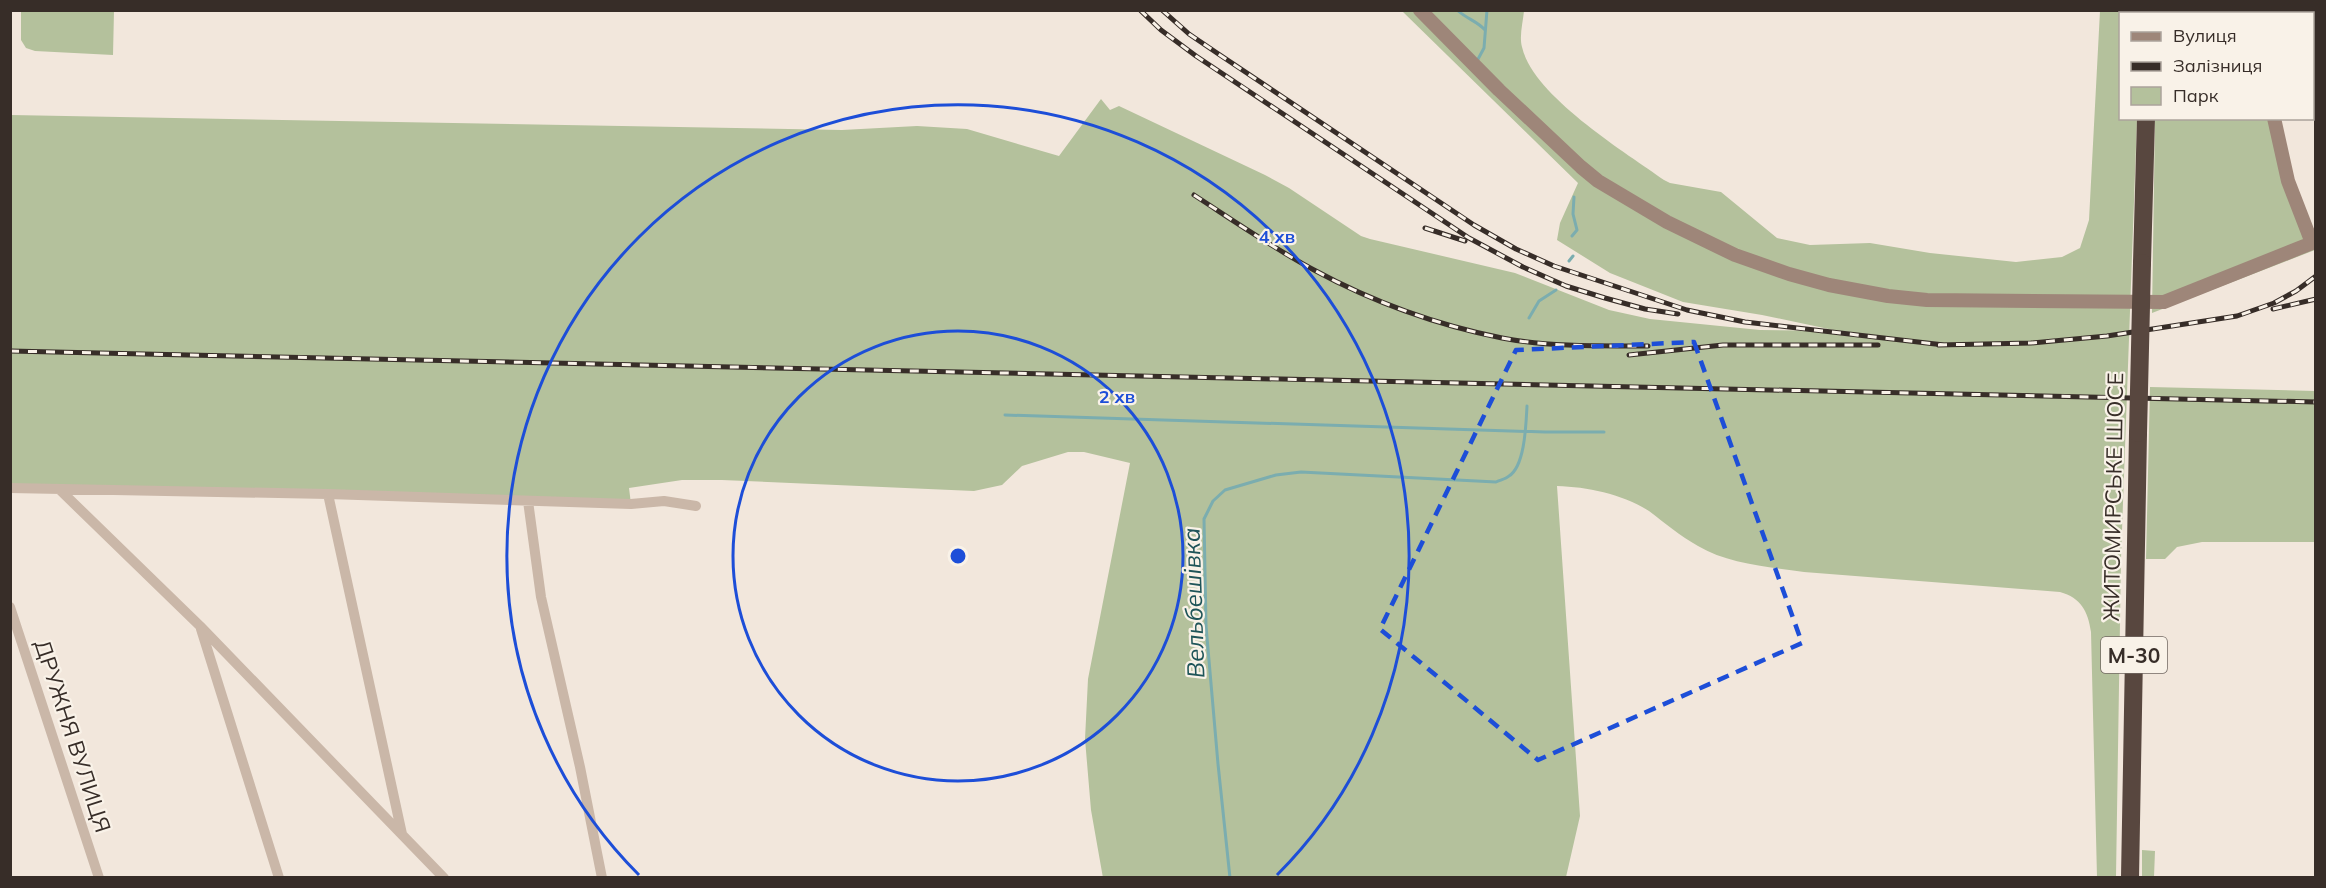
<svg xmlns="http://www.w3.org/2000/svg" width="2326" height="888" font-family="Mulish,sans-serif">
<rect width="100%" height="100%" fill="#f2e7dc"/>
<!-- green -->
<path fill="#b4c19c" d="M2158 10H2259V14H2158Z
M21 11H114L113 55 35 51 26 48 21 40Z
M1402 11H1524C1523 22 1519 36 1522 47 1533 96 1625 152 1664 180L1670 183 1721 192 1777 238 1810 245 1870 243 1930 253 2016 262 2062 257 2080 248 2089 220 2100 11H2138V13L2120 14V118L2137 119 2121 558 2116 877H2097L2091 632C2088 611 2081 598 2060 592L1804 572C1770 567 1728 564 1698 546 1680 536 1665 523 1649 511 1622 494 1588 487 1557 486L1580 816 1566 877 1103 878 1091 810 1085 739 1088 679 1130 463 1084 452H1068L1022 466 1002 485 974 491 722 480H682L629 488 631 504 11 488V115L842 130 917 126 967 129 1059 156 1101 99 1110 110 1119 106 1265 175 1289 188 1361 236 1370 239 1515 273 1609 310 1650 319 1760 330 1838 331 1762 315 1683 302 1610 273 1557 240 1560 223 1578 183Z
M2155 119H2274L2309 237 2315 250 2152 313Z
M2150 387 2315 391V542H2202L2177 547 2165 559H2146Z
M2142 850 2155 851 2154 877H2142Z"/>
<g fill="none" stroke-linecap="round" stroke-linejoin="round">
<!-- stream -->
<path stroke="#7badaf" stroke-width="3" d="M1457 10C1467 19 1477 21 1485 30
M1477 61 1484 48 1487 10
M1572 236 1577 230 1573 214 1574 197
M1569 261 1573 256
M1529 318 1539 301 1556 290
M1005 415 1545 432H1604
M1230 878 1218 764 1206 626 1204 519 1213 501 1225 490 1276 475 1301 472 1496 482C1500 480 1506 479 1509 476 1525 466 1526 424 1527 406"/>
<!-- street -->
<path stroke="#cab7a8" stroke-width="10" d="M10 488 328 494 631 504 664 501 696 506
M59 489 200 626 444 878
M328 494 402 834
M528 501 541 597 580 767 602 878
M10 607 99 878
M201 629 279 878"/>
<!-- secondary -->
<path stroke="#9e8679" stroke-width="14" d="M1420 10 1499 90 1581 167 1598 181 1667 222 1735 255 1789 274 1829 285 1888 296 1927 300 2164 302 2312 243 2288 181 2274 118
M2259 10V14"/>
<!-- highway -->
<path stroke="#58473f" stroke-width="18" d="M2148 14V10
M2142 263 2146 118
M2130 878 2138 433"/>
<!-- rail casing -->
<g stroke="#372d28" stroke-width="5">
<path id="rail" d="M1140 10 1161 30 1196 56 1469 238 1523 267 1566 286 1605 298 1645 309 1678 314
M1162 10 1189 34 1217 53 1474 225 1516 249 1554 266 1687 310 1745 322 1944 345
M1194 195C1234 221 1273 248 1314 270 1373 302 1437 325 1502 338 1549 347 1600 346 1648 346
M1425 228 1465 241
M2273 309 2316 299
M1938 345 2031 343 2107 336 2237 316 2274 303 2296 291 2316 276
M10 351 2316 402
M1629 355 1723 345H1878"/>
</g>
<!-- rail -->
<use href="#rail" stroke="#f9f2e8" stroke-width="3" stroke-dasharray="9" stroke-linecap="butt"/>
<!-- highway-bridge -->
<path stroke="#58473f" stroke-width="18" d="M2138 433 2142 263"/>
</g>
<!-- marked area -->
<path fill="none" stroke="#1d4ed8" stroke-width="4.5" stroke-dasharray="12 8" stroke-linejoin="round" d="M1694 342 1802 643 1538 760 1380 629 1516 350Z"/>
<!-- distance rings -->
<g fill="none" stroke="#1d4ed8" stroke-width="3">
<circle cx="958" cy="556" r="225"/>
<path d="M639 875A451 451 0 1 1 1277 875"/>
</g>
<g text-anchor="middle" dominant-baseline="central" stroke-width="4.5" stroke-linejoin="round" paint-order="stroke">
<!-- shield labels -->
<rect fill="#f9f2e8" stroke="#716862" stroke-width="1.5" x="2101" y="637" width="66" height="36" rx="4.5"/>
<g font-size="21" font-weight="bold" fill="#372d28">
<text x="2134" y="655">М-30</text>
</g>
<!-- street labels -->
<g font-size="22" fill="#372d28" stroke="#f9f2e8">
<text transform="translate(2113 497) rotate(-89)">ЖИТОМИРСЬКЕ ШОСЕ</text>
<text transform="translate(73 736) rotate(72)">ДРУЖНЯ ВУЛИЦЯ</text>
</g>
<!-- water labels -->
<g font-size="24" font-style="italic" fill="#1e5458" stroke="#f9f2e8">
<text transform="translate(1193 603) rotate(-92)">Вельбешівка</text>
</g>
</g>
<circle cx="958" cy="556" r="9" fill="#1d4ed8" stroke="#f9f2e8" stroke-width="3"/>
<g font-size="18" text-anchor="middle" font-weight="bold" fill="#1d4ed8" stroke="#f9f2e8" stroke-width="4.5" stroke-linejoin="round" paint-order="stroke">
<text x="1277" y="243">4 хв</text>
<text x="1117" y="403">2 хв</text>
</g>
<!-- border -->
<rect width="2326" height="888" fill="none" stroke="#372d28" stroke-width="24"/>
<!-- legend -->
<rect x="2119" y="12" width="195" height="108" fill="#f9f2e8" stroke="#aba39b" stroke-width="1.5"/>
<rect x="2131" y="32" width="30" height="9" fill="#9e8679" stroke="#aba39b" stroke-width="1.5"/>
<text x="2173" y="42" font-size="18" fill="#372d28">Вулиця</text>
<rect x="2131" y="62" width="30" height="9" fill="#372d28" stroke="#aba39b" stroke-width="1.5"/>
<text x="2173" y="72" font-size="18" fill="#372d28">Залізниця</text>
<rect x="2131" y="87" width="30" height="18" fill="#b4c19c" stroke="#aba39b" stroke-width="1.5"/>
<text x="2173" y="102" font-size="18" fill="#372d28">Парк</text>
</svg>
